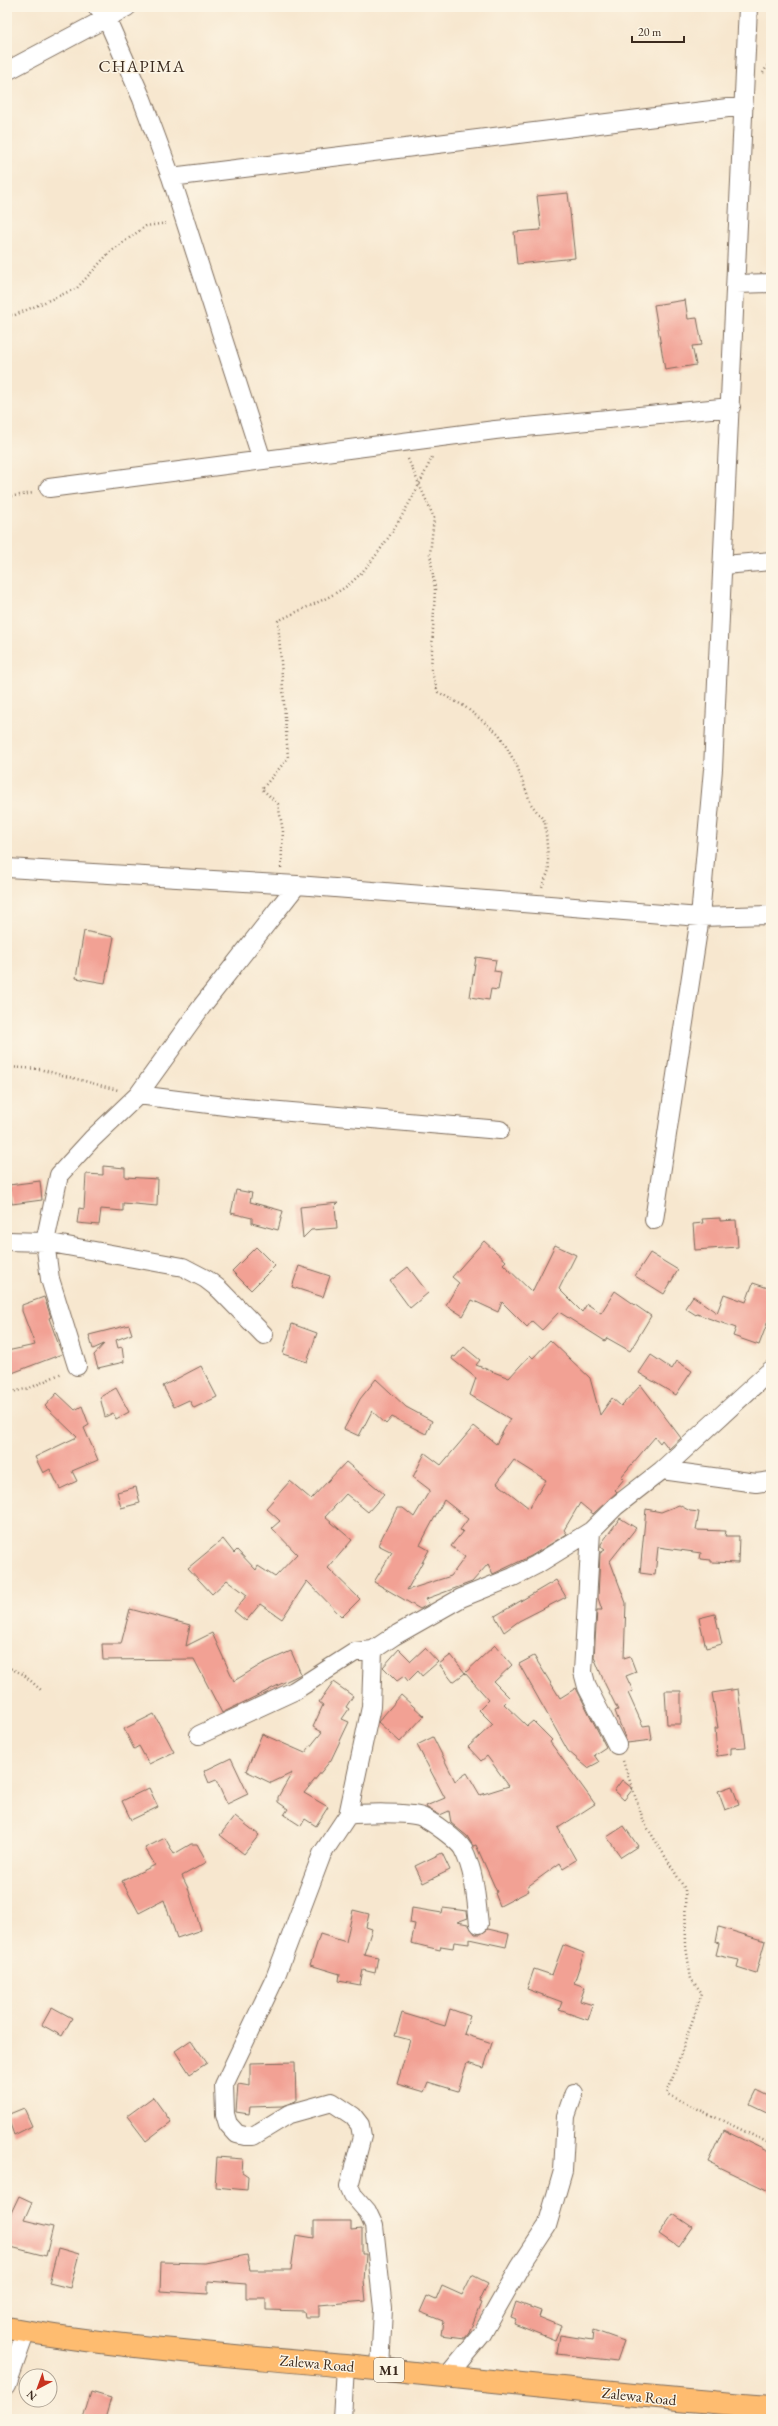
<svg xmlns="http://www.w3.org/2000/svg" width="778" height="2426" font-family="'EB Garamond',serif">
<rect width="100%" height="100%" fill="#fcf5e5"/>
<filter id="ink" filterUnits="userSpaceOnUse"><feTurbulence type="fractalNoise" baseFrequency=".025" numOctaves="2"/><feDisplacementMap in="SourceGraphic" scale="8" xChannelSelector="R" yChannelSelector="G"/><feConvolveMatrix kernelMatrix="1 2 1 2 8 2 1 2 1" color-interpolation-filters="sRGB"/></filter>
<filter id="wash" filterUnits="userSpaceOnUse"><feTurbulence type="fractalNoise" baseFrequency=".012" numOctaves="4" result="noise"/><feDisplacementMap in="SourceGraphic" scale="16" xChannelSelector="R" yChannelSelector="G"/><feGaussianBlur stdDeviation="0.9" result="paint"/><feColorMatrix in="noise" values="0 0 0 0 0 0 0 0 0 0 0 0 0 0 0 0 0 1.4 0 .05"/><feComposite in="paint" operator="in"/></filter>
<g filter="url(#wash)">
<rect width="100%" height="100%" fill="#f7e7cf"/>
<g id="blocks">
<!-- building -->
<path fill="#f2a194" fill-rule="evenodd" d="M568 193 575 258 517 264 514 232 541 230 537 196Z
M685 300 688 319 697 318 702 345 692 346 696 365 665 370 654 305Z
M84 931 114 937 105 983 76 978Z
M476 957 496 960 494 971 501 972 498 990 491 989 489 1000 470 997Z
M103 1166 125 1168V1177L158 1179 157 1206 123 1203V1211L101 1209 99 1225 77 1223 79 1208 84 1209 86 1174 103 1175Z
M40 1181 42 1200 12 1204 9 1185Z
M236 1190 252 1193 250 1202 283 1211 278 1230 252 1223V1218L231 1213Z
M338 1203 335 1206 337 1228 311 1230 303 1238 300 1207Z
M720 1218V1221L736 1220 738 1247 695 1250 693 1224 703 1223 702 1219Z
M484 1241 506 1261 503 1264 532 1292 555 1245 576 1255 559 1289 582 1312 587 1304 601 1313 615 1291 651 1316 630 1351 607 1338 605 1341 559 1312 542 1330 532 1321 527 1327 502 1302 498 1312 472 1300 463 1316 446 1305 459 1283 452 1277Z
M256 1247 275 1266 251 1290 232 1271Z
M650 1253 678 1270 664 1294 635 1276Z
M299 1266 330 1276 323 1297 292 1287Z
M408 1267 428 1293 410 1308 390 1281Z
M753 1283 771 1289V1313L759 1345 733 1336 736 1328 697 1314 696 1315 685 1308 693 1296 717 1313 724 1294 746 1302Z
M44 1297 51 1317 49 1318 62 1354 7 1375V1351L35 1345 22 1311V1305Z
M292 1324 317 1333 307 1362 283 1354Z
M129 1325 132 1334 116 1340 118 1348 122 1347 124 1362 98 1368 94 1355 104 1344 93 1349 89 1335Z
M550 1340 590 1378 600 1415 612 1398 621 1406 641 1385 681 1438 669 1449 662 1440 660 1443 655 1437 621 1477 624 1479 615 1490 617 1492 593 1514 580 1503 564 1530 567 1534 531 1556 493 1574 488 1564 472 1582 426 1599 429 1604 420 1609 374 1582 392 1552 378 1545 397 1508H403L414 1517 430 1490 413 1477 425 1453 441 1465 474 1426 496 1444 510 1419 470 1395 476 1378 452 1359 453 1356 455 1357 464 1347 480 1360 476 1365 509 1378 530 1355 533 1358ZM514 1460 546 1480 529 1508 497 1483ZM444 1500 468 1519 460 1530 463 1531 451 1546 465 1557 451 1576 407 1590 429 1550 420 1545Z
M651 1355 672 1369 677 1361 692 1371 676 1395 639 1373Z
M201 1366 217 1397 194 1408 189 1400 174 1407 163 1386Z
M376 1379 406 1407 432 1421 426 1434 392 1417 386 1424 372 1411 359 1436 344 1429 360 1399Z
M116 1388 129 1412 116 1419 113 1413 105 1417 100 1397Z
M57 1393 75 1410 82 1406 89 1425 84 1428 98 1460 72 1471 77 1481 60 1489 50 1469 43 1473 35 1457 77 1437 45 1406Z
M346 1462 384 1494 368 1512 346 1494 325 1517 352 1540 328 1568 360 1599 342 1617 307 1581 282 1619 260 1604 246 1621 234 1611 247 1595 227 1580 212 1594 188 1568 223 1539 234 1553 237 1550 256 1570 258 1566 275 1577 297 1554 272 1528 280 1521 266 1508 290 1481 311 1499Z
M136 1487 140 1503 121 1508 117 1492Z
M679 1505 690 1511 699 1512 696 1530 726 1531 725 1536H739L738 1563 711 1562V1560L700 1559 701 1553 658 1547 655 1575 640 1573 646 1509 661 1512Z
M620 1518 636 1528 610 1561 626 1603 624 1658 630 1656 636 1672 626 1676 633 1691 628 1693 643 1726 650 1725 652 1740 627 1743 615 1711 618 1710 605 1684 594 1657 597 1610H602L598 1598 600 1553 605 1550 601 1547V1544Z
M556 1580 566 1597 519 1621 504 1632 495 1616Z
M130 1609 190 1625 186 1646 212 1633 234 1681 262 1664 291 1651 301 1674 222 1713 194 1659 103 1660 102 1644H121Z
M715 1614 722 1644 706 1648 699 1618Z
M495 1645 512 1665 494 1682 510 1698 504 1704 527 1726 533 1721 552 1740 550 1742 595 1804 558 1828 576 1860 563 1868 560 1863 527 1887 529 1891 500 1906 495 1893 497 1892 476 1845 473 1846 467 1836 451 1823 449 1811 440 1815 427 1808 426 1806 445 1798 417 1745 433 1737 455 1781 467 1773 480 1795 509 1786 487 1756 481 1761 468 1747 493 1724 479 1710 489 1700 465 1673Z
M425 1648 438 1662 422 1676 418 1671 408 1681 404 1676 397 1681 383 1667 399 1649 411 1661Z
M451 1655 465 1673 453 1682 439 1664Z
M534 1656 560 1698 576 1688 606 1747 594 1755 599 1762 588 1768 568 1751 519 1664Z
M333 1682 353 1696 346 1707 349 1709 342 1719 349 1722 331 1760 304 1793 328 1807 316 1826 305 1819 301 1826 284 1815 288 1809 278 1802V1797L292 1773 271 1783 246 1771 262 1734 305 1753 322 1732 313 1727 323 1705 319 1702Z
M738 1689 746 1747 731 1748V1754L717 1756 715 1728H718L712 1693Z
M665 1691H681V1724H667Z
M401 1695 424 1716 400 1742 378 1722Z
M154 1714 174 1752 149 1764 139 1746 134 1749 124 1729Z
M231 1758 248 1794 227 1804 216 1780 209 1783 204 1771Z
M622 1780 633 1789 624 1800 614 1791Z
M732 1786 739 1805 725 1810 718 1791Z
M149 1788 158 1807 131 1820 122 1801Z
M235 1816 259 1835 244 1854 220 1835Z
M624 1826 638 1846 621 1857 607 1837Z
M165 1838 174 1854 191 1844H197L207 1862 182 1876 188 1888 201 1930 177 1938 164 1900 139 1913 122 1881 155 1865 145 1848Z
M442 1853 450 1870 423 1883 415 1866Z
M412 1908 442 1913 443 1908 467 1911 468 1918 457 1922 468 1924 475 1934H481L488 1929 509 1934 506 1947 469 1939V1944L454 1942 453 1948 441 1946 440 1950 411 1943 415 1924 410 1923Z
M353 1910 369 1914 366 1927 372 1929 364 1954 378 1957 375 1973 363 1970 360 1985 339 1981 340 1974 310 1965 320 1934 346 1942Z
M719 1927 765 1941 756 1973 737 1967 739 1960 716 1955 719 1943 716 1942Z
M563 1945 584 1953 574 1983 585 1987 580 2001 593 2005 588 2020 559 2010 562 2002 527 1989 534 1969 552 1975Z
M52 2007 72 2018 62 2036 42 2025Z
M450 2009 470 2016 464 2034 492 2043 484 2068 467 2063 458 2091 428 2082 424 2092 397 2084 410 2040 395 2036 402 2013 445 2026Z
M191 2040 207 2063 190 2074 175 2051Z
M295 2062 296 2101 282 2106 250 2107 249 2114 236 2112 238 2084 250 2086V2063Z
M757 2090 771 2097V2114L750 2104Z
M153 2097 171 2122 146 2141 127 2116Z
M24 2108 32 2126 14 2135 7 2115Z
M723 2130 771 2153V2192L708 2162Z
M217 2157 243 2159 242 2172 248 2176 247 2190 215 2187Z
M19 2196 32 2202 24 2220 53 2227 46 2256 7 2246V2228L10 2215Z
M673 2214 692 2227 678 2247 659 2234Z
M314 2221H351V2230L362 2229V2254H366L364 2281 366 2301 319 2305V2317H305L304 2311 266 2310V2298H246V2284L208 2281V2294L160 2291 161 2262 205 2263 247 2255 250 2270H291L296 2235 314 2238Z
M58 2248 79 2254 70 2288 49 2283Z
M472 2275 488 2283 479 2302 481 2303 469 2333 465 2338 441 2335 443 2321 420 2312 427 2296 436 2300 442 2286 462 2295Z
M516 2302 541 2311 539 2317 561 2326 555 2340 514 2324 516 2319 511 2317Z
M593 2330 624 2341 617 2361 557 2354 560 2335 592 2340Z
M91 2392 111 2398 105 2419H83Z"/>
</g>
</g>
<g filter="url(#ink)">
<use href="#blocks" fill-opacity="0" stroke="#7d6c5c" stroke-width="1"/>
<g fill="none" stroke-linecap="round" stroke-linejoin="round">
<!-- minor casing -->
<g stroke="#7d6c5c" stroke-width="20">
<path id="minor" d="M97 7 106 17 142 99 171 177 262 460
M7 71 127 7
M171 177 744 106
M736 284 771 283
M49 488 495 430 731 407
M724 565 771 561
M7 868 297 885 700 917 771 915
M138 1095 233 1107 500 1130
M654 1220 700 917 713 769 748 7
M7 1241 45 1242 183 1267 206 1279 219 1289 264 1335
M77 1366 50 1279 45 1242 59 1175 92 1139 138 1095 202 1006 297 885
M662 1470 756 1483 771 1481
M591 1531 583 1672 587 1687 617 1745
M373 1650 371 1707 348 1815 322 1854 275 1978 224 2085 225 2114 228 2124 237 2134 245 2136H253L289 2114 332 2102 353 2116 360 2125 362 2136 349 2186 353 2195 367 2211 374 2226 383 2309 380 2369
M199 1735 294 1691 355 1652 373 1650 394 1636 461 1598 513 1577 536 1565 591 1531 616 1506 662 1470 771 1370
M348 1815C362 1813 410 1812 422 1817 431 1821 458 1840 463 1849 475 1872 476 1899 479 1924
M447 2376 482 2334 520 2267 547 2226 563 2171 566 2116 574 2093
M7 2385 26 2331
M342 2419 345 2366"/>
</g>
<!-- highway casing -->
<g stroke="#7d6c5c" stroke-width="24">
<path id="highway" d="M7 2328C118 2348 232 2355 345 2366 487 2380 629 2396 771 2407"/>
</g>
<!-- path -->
<path stroke="#7d6c5c" stroke-width="2.5" stroke-dasharray="1 3" stroke-linecap="butt" d="M763 73 771 60
M7 315H15L77 288 110 252 146 226 168 223
M408 459 434 518 430 554 435 589 431 670 438 692 464 706 499 734 517 766 531 804 545 822 549 870 542 887
M7 497 34 493
M281 868 283 831 278 804 262 789 288 758 278 621C299 610 324 601 344 588 378 565 416 494 433 455
M7 1067 39 1069 118 1090
M7 1393 30 1388 62 1373
M7 1667 23 1674 41 1690
M623 1761 644 1822 685 1889 686 1947 691 1979 702 1993 667 2094 771 2144"/>
<!-- minor -->
<use href="#minor" stroke="#fff" stroke-width="18"/>
<!-- highway -->
<use href="#highway" stroke="#febc70" stroke-width="22"/>
</g>
</g>
<g text-anchor="middle" dominant-baseline="central" stroke-width="3" stroke-linejoin="round" paint-order="stroke">
<!-- shield labels -->
<rect fill="#fcf5e5" stroke="#75675a" stroke-width="1" x="374" y="2358" width="30" height="24" rx="3"/>
<g font-size="14" font-weight="bold" fill="#3b2a1e">
<text x="389" y="2370">M1</text>
</g>
<!-- street labels -->
<g font-size="15" fill="#3b2a1e" stroke="#fcf5e5">
<text transform="translate(317 2363) rotate(5)">Zalewa Road</text>
<text transform="translate(639 2396) rotate(6)">Zalewa Road</text>
</g>
<!-- quarter labels -->
<g font-size="17" letter-spacing="1" fill="#3b2a1e" stroke="#fcf5e5">
<text x="142" y="66">CHAPIMA</text>
</g>
</g>
<!-- margin -->
<rect width="778" height="2426" fill="none" stroke="#fcf5e5" stroke-width="24"/>
<!-- north arrow -->
<g transform="translate(38 2388) rotate(221)"><circle r="19" fill="#fcf5e5" stroke="#afa495"/>
<path d="M0-3L7 15L0 10L-7 15Z" fill="#c8321e"/>
<text y="-6" font-size="11" font-weight="bold" text-anchor="middle" fill="#3b2a1e">N</text>
</g>
<!-- scale -->
<path d="M632 36v6h52v-6" fill="none" stroke="#3b2a1e" stroke-width="2"/>
<text x="638" y="36" font-size="12" fill="#3b2a1e" stroke="#fcf5e5" stroke-width="3" paint-order="stroke">20 m</text>
</svg>
